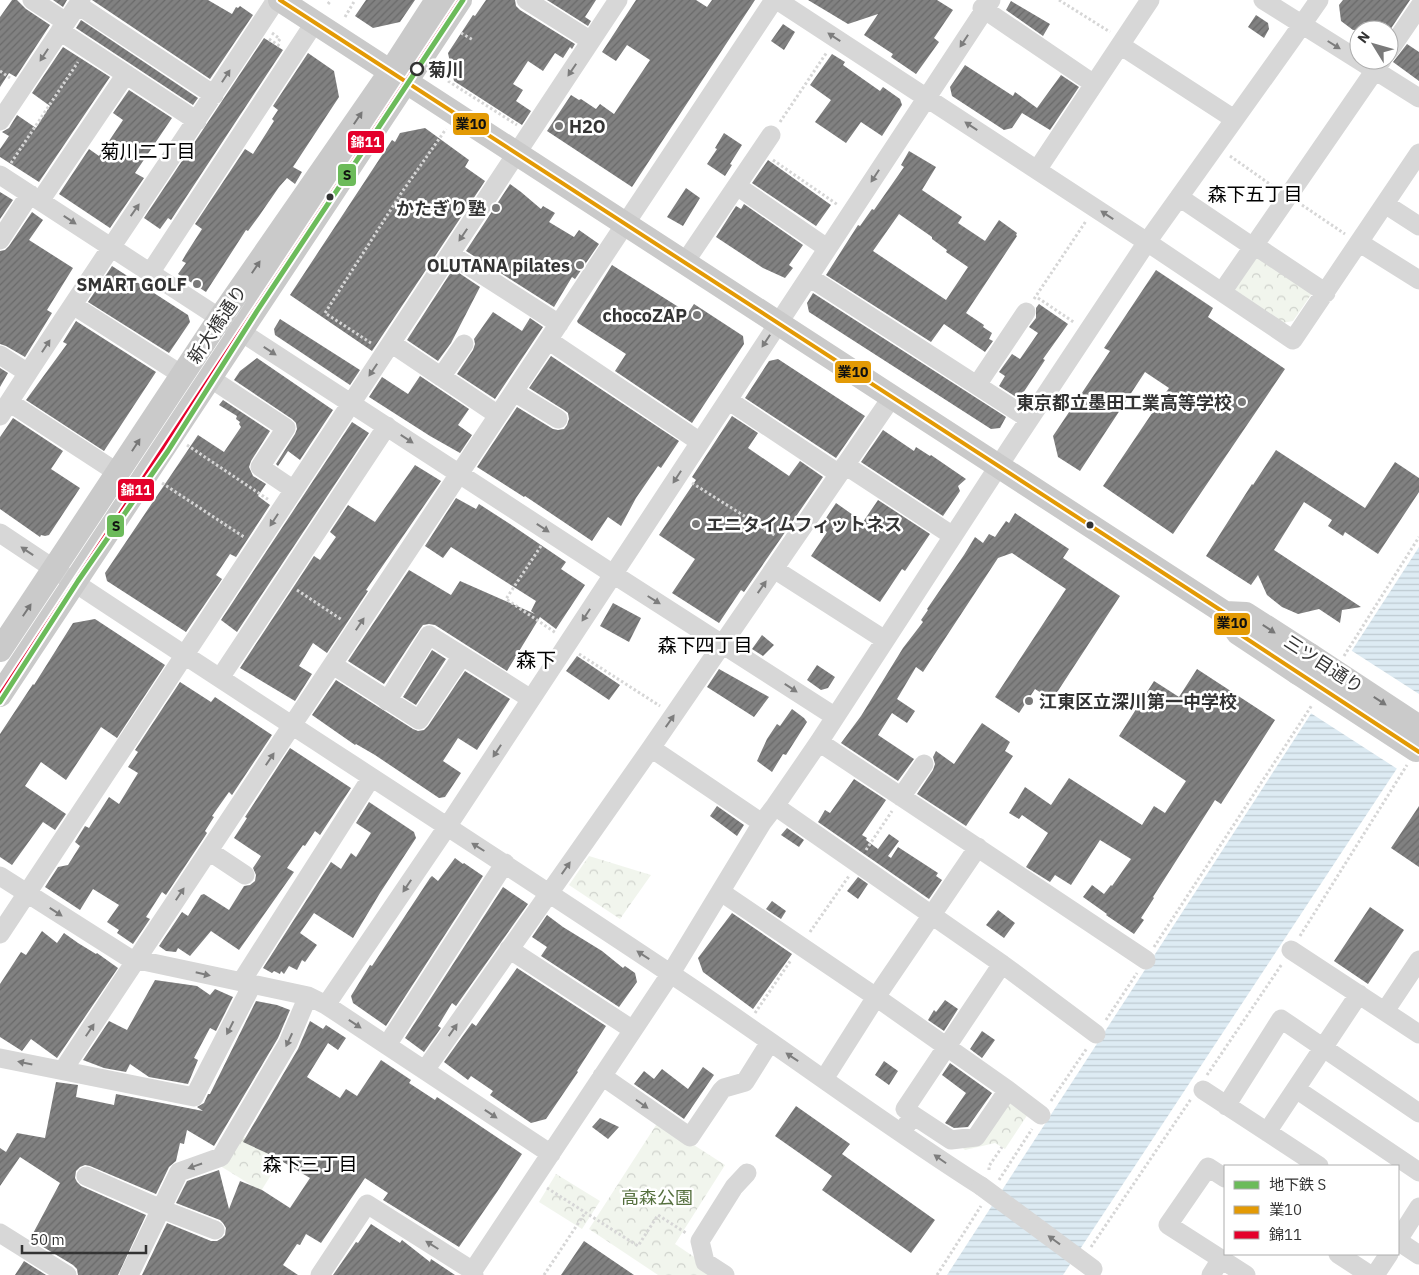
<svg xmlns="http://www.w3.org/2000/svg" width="1419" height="1275" font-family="'IBM Plex Sans','Noto Sans JP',sans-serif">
<defs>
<pattern id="park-crowns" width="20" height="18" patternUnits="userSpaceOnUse" patternTransform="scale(1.25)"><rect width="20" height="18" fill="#f1f5ed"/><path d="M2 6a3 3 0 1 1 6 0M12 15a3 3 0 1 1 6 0" fill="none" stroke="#cfd2cc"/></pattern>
<pattern id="water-rules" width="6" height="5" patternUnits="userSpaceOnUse" patternTransform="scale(1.25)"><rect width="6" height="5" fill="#ddebf3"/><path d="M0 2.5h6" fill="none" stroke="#becad1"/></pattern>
<pattern id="building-hatch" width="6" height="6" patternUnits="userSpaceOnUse" patternTransform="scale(1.25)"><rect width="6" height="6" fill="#818181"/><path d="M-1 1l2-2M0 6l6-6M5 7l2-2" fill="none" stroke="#6a6a6a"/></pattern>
</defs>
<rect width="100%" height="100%" fill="#fff"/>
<!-- park -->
<path fill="url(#park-crowns)" d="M1258 250 1315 289 1293 321 1282 323 1231 288Z
M589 856 651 875 620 919 569 885Z
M1009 1095 1030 1111 1005 1149 995 1143 965 1150 958 1143Z
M658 1122 725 1165 675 1244 721 1275H658L589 1229Z
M241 1135 281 1159 261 1191 222 1167Z
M556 1174 600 1201 582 1229 539 1202Z"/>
<!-- water -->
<path fill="url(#water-rules)" d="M1419 547V735L1063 1275H947Z"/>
<!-- pier -->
<path fill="#fff" d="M1349 649 1419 694V739L1399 770 1309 712Z"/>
<!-- building -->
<path fill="url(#building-hatch)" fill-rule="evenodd" d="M12 0H17L26 9 50 25 16 77 9 73 0 87V17Z
M53 0H67L63 7Z
M92 0H208L232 14 236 7 238 8 240 6 253 15 210 79Z
M366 0H415L400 22 373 28 355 16Z
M486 0H515L516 6 520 10 575 44 572 49 570 47 563 58 555 53 543 71 528 61 513 84 523 90 516 101 531 111 522 125 454 81 448 53 473 15 475 16Z
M547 0H596L585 17 591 21 588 26Z
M636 0H696L707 7 712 0H755L632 187 547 131 571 95 579 100 581 99 596 109 600 104 614 114 650 60 627 45 616 61 602 52Z
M808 0H937L953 10 934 38 939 42 916 74 891 57 893 54 864 35 878 14 848 24Z
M1343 0H1410L1390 30H1353L1341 21 1339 5Z
M1011 1 1050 24 1043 36 1006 10Z
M1256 15 1268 23 1269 29 1264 38 1248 27Z
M81 20 198 98 193 105 76 28Z
M783 24 795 32 784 50 771 41Z
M264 38 283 50 171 220 168 218 160 229 144 218Z
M1407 44 1419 52V81L1393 62Z
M63 47 110 77 39 182 0 157V149L9 136 2 132 9 128 17 115 36 128 50 106 32 93Z
M308 53 334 71 339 97 293 167 302 172 295 184 287 178 279 187 259 216 248 231 246 230 206 292 178 274 186 263 182 261 186 254 202 229 195 224 245 149 253 154 274 121 272 119 278 110 273 106Z
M832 54 845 62 843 65 880 91 883 87 900 99 902 105 882 136 861 122 846 143 815 122 831 100 810 85Z
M965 65 1013 96 1015 92 1037 108 1061 75 1079 87 1050 130 1022 113 1012 128 1004 130 952 96 950 87Z
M129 90 172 118 135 173 144 178 110 228 59 194 89 149 99 156 123 120 113 113Z
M425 128 469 160 465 167 485 181 372 351 290 295 392 140 395 142 400 133Z
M724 133 742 145 730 164 732 165 725 176 707 164 717 149 715 148Z
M909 151 936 167 922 190 962 217 958 223 985 241 999 220 1017 233 1016 235 1017 236 966 313 984 325 983 327 992 333 989 339 993 341 985 352 944 324 931 342 826 275 858 225 860 226 872 209 874 210 904 167 901 165ZM899 214 932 237V239L947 250 946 252 968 267 946 300 873 251Z
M768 160 831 205 816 226 752 183Z
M510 184 521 192 541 209 543 206 555 213 549 222 574 237 579 230 599 244 575 279 572 277 554 307 466 251Z
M686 188 700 198 683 226 667 217Z
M0 192 13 200 0 219Z
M744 204 803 245 789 265 793 268 785 278 763 268 716 237 736 206 741 209Z
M32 212 43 220 29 240 73 268 47 310 52 313 25 357 6 346 0 344V251L5 250 9 246Z
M612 265 688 313 694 304 743 336 744 344 692 423 615 371 626 354 578 323 577 321Z
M112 266 188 315 190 322 169 353 88 302Z
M453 269 480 287 451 343 438 361 407 340Z
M1156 270 1213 308 1208 317 1285 369 1173 534 1103 486 1169 388 1145 372 1080 471 1058 457 1053 436 1110 351 1104 348Z
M813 293 1006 417 1000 428 991 429 809 312 807 303Z
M1039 304 1068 324 1043 359 1045 360 1019 399 999 386 1005 376 999 372 1012 354 1020 359 1038 333 1029 327 1036 318V308Z
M493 312 522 331 530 318 543 327 495 399 457 374 473 350 475 344 474 339Z
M280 319 360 370 350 385 275 335 274 329Z
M76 321 156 372 104 451 26 400 67 344 63 342Z
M551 356 679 441 661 468 658 466 636 498 621 526 608 517 592 541 525 496 524 497 477 467 517 407 553 429 558 430 564 429 567 425 569 419 568 413 564 410 529 388Z
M257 358 333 410 300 460 288 451 278 466 276 464 295 434 297 429 296 423 292 419 234 380 240 371Z
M778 359 865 416 836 458 745 398 769 361Z
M0 368 8 373 0 387Z
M420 376 469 409 458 425 472 435 460 453 430 436 369 397 382 377 408 394Z
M223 400 270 431 251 461 249 467 253 476 266 484 258 496 270 505 236 557 230 554 216 575 222 579 186 632 107 581 105 573 198 435 224 452 241 427 239 424 240 422 236 419 237 416 219 405Z
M732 416 758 433 748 448 789 476 800 461 823 477 744 592 741 590 719 623 672 593 695 559 659 535 696 480 692 477Z
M13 418 63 451 51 469 80 488 49 535 45 536 41 535 40 537 0 509V437Z
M352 422 369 433 237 632 221 620Z
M883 430 914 451 916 447 930 456 931 455 966 479 958 486 960 491 943 516 861 462Z
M1276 450 1365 508 1395 462 1419 478V492L1378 554 1345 532 1343 536 1328 526 1332 520 1304 502 1274 550 1361 607 1342 610 1340 623 1319 609 1298 614 1282 607 1267 595 1258 575 1251 585 1206 556 1252 484 1253 485Z
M415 465 441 481 366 590 368 591 327 653 313 643 299 666 312 674 295 701 240 668 314 556 320 560 336 537 330 532 348 505 375 522Z
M456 498 476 509 479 504 510 524 566 562 561 569 585 585 556 629 540 617 507 671 435 625 429 624 423 625 420 629 384 684 348 661 409 570 451 595 460 581 535 614 531 611 536 601 451 547 443 558 425 546Z
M878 500 930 534 905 571 902 569 880 602 811 556 827 532 820 527 836 503 863 522Z
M1015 513 1069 549 1063 558 1120 596 1052 700 1035 689 1019 713 995 697 1066 589 1012 553 998 558 923 672 916 667 897 699 915 711 907 723 892 713 878 735 914 759 898 781 841 743 861 716 903 648 923 622 921 620 928 610 927 609 964 555 975 537 983 543 989 534 995 537 1006 521 1009 523Z
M613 603 641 618 629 642 600 626Z
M95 619 165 665 117 738 101 727 66 780 41 762 25 786 66 814 55 830 43 822 12 865 0 857V734L33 684 34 685 73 623Z
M762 635 774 645 763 656 752 649Z
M432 650 446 659 416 705 403 697Z
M577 656 620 685 609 700 566 671Z
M817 665 835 677 828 688 821 690 807 680Z
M719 669 769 697 754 717 707 687Z
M1197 669 1275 720 1221 804 1215 800 1153 897 1154 898 1141 918 1144 920 1134 934 1106 915 1107 914 1083 897 1092 885 1104 894 1111 885 1112 886 1131 859 1100 840 1071 885 1055 875 1050 882 1026 867 1048 833 1022 815 1019 819 1009 813 1025 787 1051 805 1069 778 1142 825 1154 806 1165 813 1186 781 1119 736 1154 681 1179 697Z
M465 671 510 699 477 750 458 738 443 761 461 773 445 797 439 798 375 755 356 744 355 745 312 715 336 680 413 729 418 731 424 730 428 726Z
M180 682 211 702 215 697 272 735 232 795 229 792 212 816 214 817 205 831 207 833 166 895 162 892 146 917 150 919 133 944 117 933 119 930 107 922 119 905 93 889 80 910 45 887 58 867 68 865 80 846 75 842 85 826 89 828 109 797 119 804 138 773 128 767 138 752 135 750Z
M792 709 804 718 807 722 786 755 783 754 772 772 757 761 767 739 777 724 780 726Z
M982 723 1010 742 1005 751 1013 756 966 826 917 794 933 770 935 764 933 757 936 751 954 764Z
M290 748 351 788 320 835 315 831 305 846 303 845 287 868 294 872 239 950 211 931 190 956 178 948 176 952 166 951 159 946 182 912 188 916 201 895 204 894 229 910 244 886 250 885 255 881 256 875 253 868 261 856 234 838 247 818 245 817Z
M854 779 886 800 862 835 867 838 866 840 878 849 889 834 899 841 888 856 891 858 898 847 938 873 936 876 942 880 929 899 818 822 825 810 830 813Z
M369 802 414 832 416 838 380 893 353 938 314 913 300 933 317 945 305 962 302 960 297 970 289 966 284 974 281 971 280 974 274 971 272 973 263 968 331 862 341 869 351 853 356 857 371 833 356 823Z
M717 806 744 825 737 836 710 816Z
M1419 806V867L1391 848Z
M787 828 804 840 799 847 781 835Z
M455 858 463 864 464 863 483 876 386 1026 353 1003 351 996 370 965 372 966 430 878 432 876 438 881Z
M858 877 868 884 858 899 847 891Z
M503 887 528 904 456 1006 452 1003 438 1026 441 1028 424 1052 405 1038Z
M772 901 786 911 781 919 766 909Z
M1370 907 1404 930 1368 984 1334 961Z
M998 910 1015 923 1004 938 986 925Z
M732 913 792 954 753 1009 703 972 698 958Z
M547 915 563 927 602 951 623 968 625 966 635 973 637 982 619 1007 541 956 547 947 532 937Z
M42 931 57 943 64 933 78 943 96 954 97 953 118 968 57 1058 31 1039 22 1051 0 1037V984L21 952 26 955Z
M517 968 606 1026 577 1071 578 1072 546 1119 531 1123 490 1095 493 1091 471 1076 468 1080 444 1062 472 1023 476 1026Z
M155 980 197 986 210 995 215 989 233 997 216 1031 210 1028 194 1058 198 1060 188 1084 149 1077 130 1064 126 1072 104 1068 83 1060 109 1021 127 1030Z
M945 1000 958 1009 944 1031 928 1020 934 1010 936 1012Z
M256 1001 277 1005 290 1010 278 1038 214 1146 187 1130 184 1144 180 1143 176 1161 169 1167 156 1194 90 1166 85 1165 80 1167 76 1171 75 1178 77 1182 81 1186 146 1215 118 1275H78L77 1269 73 1265 30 1239 60 1183 20 1157 0 1186V1148L6 1152 17 1133 45 1138 56 1082 78 1085 76 1097 114 1105 116 1094 203 1111 197 1107 204 1103 208 1094H210Z
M310 1021 323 1029 326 1025 346 1038 338 1050 328 1043 307 1077 340 1098 346 1089 357 1096 381 1060 411 1080 409 1083 435 1100 437 1097 522 1154 497 1192 459 1247 383 1200 388 1193 365 1178 321 1243 306 1234 300 1245 297 1244 283 1265 298 1275H142L167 1223 211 1241H217L222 1238 225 1235 226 1228 223 1223 220 1220 176 1203 187 1181 219 1170 229 1209 240 1181 262 1190 290 1208 310 1178 273 1156 243 1142 298 1049Z
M982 1031 995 1040 982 1058 970 1049Z
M884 1061 898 1071 889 1085 875 1075Z
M950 1063 992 1093 968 1127 954 1128 945 1123 966 1093 942 1075Z
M703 1067 714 1075 684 1119 634 1084 644 1071 654 1079 662 1069 688 1089Z
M796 1106 850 1144 842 1154 935 1220 911 1253 822 1190 832 1176 775 1136Z
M600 1118 619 1127 608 1139 592 1127Z
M371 1224 400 1243 402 1240 430 1262 431 1259 455 1275H333L356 1242 358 1243Z
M584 1241 634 1275H561Z
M24 1261 46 1275H15Z"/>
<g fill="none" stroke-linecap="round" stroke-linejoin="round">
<!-- path -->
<path stroke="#d6d6d6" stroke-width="3" stroke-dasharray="2.5 2.5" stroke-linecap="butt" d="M1059 0 1110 32
M328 4 331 0
M345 17 355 0
M272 33 280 39 277 43
M461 33 473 40
M269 39 281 47
M0 71 10 78
M448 81 517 125
M780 122 827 52
M1230 156 1274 187
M773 160 838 205
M11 163 78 62
M1302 205 1345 234
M1038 298 1075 323
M1034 299 1086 221
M371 343 325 313 402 192 446 129
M187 445 269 500
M162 483 244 537
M692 483 776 536
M541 546 506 599 556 633
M297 590 342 620
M579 654 660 706
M1344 656 1419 537
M866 850 892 811
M810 932 849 876
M1300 936 1407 765
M1154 947 1312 705
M755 1013 791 960
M1106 1020 1137 973
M1207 1075 1282 964
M1051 1101 1087 1048
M989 1170V1166L1002 1147
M999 1180 1032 1129
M547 1188 638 1246 658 1215 686 1233
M1091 1247 1191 1099
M544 1275 585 1213
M937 1275 981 1206"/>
<!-- minor -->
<path stroke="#d7d7d7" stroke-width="19" d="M32 0 66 22
M526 0 591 41
M777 0 1147 242 1293 340 1419 153
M1263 0 1419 98
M78 5 214 95
M982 8 1094 84
M60 31 197 121
M1120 45 1234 119
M1389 51 1419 7
M0 121 81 0
M1037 170 1150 0
M0 175 613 574 834 716
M737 186 827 248
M1179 197 1253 247
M40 201 126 74
M1385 204 1419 226
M0 240 30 194
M1360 243 1419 280
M1254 245 1326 293
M450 254 559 324
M685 262 771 135
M150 273 315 22
M809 277 1029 419
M1222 292 1382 60
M73 305 182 375
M548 340 700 442
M391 343 498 415
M0 355 28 373
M441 377 464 344
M210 378 286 428 260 467 294 490
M977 385 1026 312
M514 392 558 419
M728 400 839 474
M9 402 118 473
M0 416C90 276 185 139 276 0
M845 465 953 536
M0 533C221 681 446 824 668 972 773 1041 874 1118 981 1186
M774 569 885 640
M333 665 419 720 462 656
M220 678 387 426
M387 701 429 635 531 699
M819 742 1146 960
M651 748 762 823
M901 797 924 764
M775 806 1002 964 1096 1034
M209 851 245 875
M0 876 129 958 308 996 326 1005 551 1154
M721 892 876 997 1008 1090 1041 1115
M0 934 618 0
M509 949 633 1030
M1291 950 1419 1034
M241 982 371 778
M326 1005 447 827 991 0
M1385 1011 1419 960
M387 1045 505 863
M0 1058 194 1097 252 985
M63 1070 774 0
M425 1070 651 748 892 397
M602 1076 690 1137 721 1091 724 1088 745 1082 770 1042
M824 1079 876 997 978 847
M1296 1089 1419 1172
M1203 1090 1319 1166
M1226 1106 1281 1019 1419 1113
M913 1115 905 1109 1002 964
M906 1126 913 1115 951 1140 976 1137 1008 1090
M1267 1132 1359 994
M86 1176 161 1209 215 1230
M1225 1178 1208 1167 1168 1225 1246 1275
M0 1233 67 1275
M1398 1240 1419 1207
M1398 1241 1419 1255
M1338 1254 1370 1275
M129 1275 179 1172 221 1157 288 1043 308 996
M320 1275 367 1204 473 1271 474 1275
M470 1275 671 973 762 823 775 806 819 742 1011 447 1147 242 1292 39 1319 0
M725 1275 705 1262 700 1241 734 1187 747 1173
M1211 1275 1221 1259
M1375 1275 1389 1254"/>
<!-- major -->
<path stroke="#cacaca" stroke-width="24" d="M280 0 1225 613 1238 633 1298 673
M1225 613 1246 614 1310 655
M0 650 220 318 391 71 437 0
M0 695 460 0"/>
<!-- minor-bridge -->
<path stroke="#d7d7d7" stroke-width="19" d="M981 1186 1093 1269"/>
<!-- major-bridge -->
<path stroke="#cacaca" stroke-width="24" d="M1310 655 1419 727
M1298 673 1416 750"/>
<!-- bus-1 casing -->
<g stroke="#fff" stroke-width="8">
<path id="bus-1" d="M280 0 1225 613 1238 633 1419 752"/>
</g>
<!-- bus-2 casing -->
<g stroke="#fff" stroke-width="8">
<path id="bus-2" d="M0 695 460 0"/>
</g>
<!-- bus-1 -->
<use href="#bus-1" stroke="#e39a05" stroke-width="4"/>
<!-- bus-2 -->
<use href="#bus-2" stroke="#e4002b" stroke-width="4"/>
<!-- metro-1 casing -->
<g stroke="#fff" stroke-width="9">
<path id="metro-1" d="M0 702 78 581 168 451 257 311 463 0"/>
</g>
<!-- metro-1 -->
<use href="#metro-1" stroke="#6cbb5a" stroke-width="5"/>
</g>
<!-- one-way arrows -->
<defs><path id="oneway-solid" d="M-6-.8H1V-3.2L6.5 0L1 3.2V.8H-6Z" transform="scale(1.25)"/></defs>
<g fill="#7d7d7d">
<use href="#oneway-solid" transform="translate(834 37) rotate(-147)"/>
<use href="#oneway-solid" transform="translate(964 41) rotate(123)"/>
<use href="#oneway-solid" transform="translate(1334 45) rotate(32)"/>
<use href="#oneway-solid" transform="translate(44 55) rotate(123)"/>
<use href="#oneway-solid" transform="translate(572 70) rotate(124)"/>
<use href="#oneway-solid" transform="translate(226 76) rotate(-57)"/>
<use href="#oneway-solid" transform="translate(971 126) rotate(-147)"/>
<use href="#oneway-solid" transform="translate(875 176) rotate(123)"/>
<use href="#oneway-solid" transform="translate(135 210) rotate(-55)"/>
<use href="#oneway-solid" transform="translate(1107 215) rotate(-147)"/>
<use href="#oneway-solid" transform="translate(70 220) rotate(33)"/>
<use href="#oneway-solid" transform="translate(463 235) rotate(124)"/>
<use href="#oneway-solid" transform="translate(766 341) rotate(123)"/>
<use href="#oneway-solid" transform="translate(46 346) rotate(-57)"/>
<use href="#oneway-solid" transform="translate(270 351) rotate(33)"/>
<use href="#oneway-solid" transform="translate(373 370) rotate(124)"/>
<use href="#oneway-solid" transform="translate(407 439) rotate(33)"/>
<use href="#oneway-solid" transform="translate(677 477) rotate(123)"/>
<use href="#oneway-solid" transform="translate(274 520) rotate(123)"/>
<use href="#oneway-solid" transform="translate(543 528) rotate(33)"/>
<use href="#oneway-solid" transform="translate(27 551) rotate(-146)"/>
<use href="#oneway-solid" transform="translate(762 587) rotate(-55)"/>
<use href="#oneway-solid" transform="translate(654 600) rotate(32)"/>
<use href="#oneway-solid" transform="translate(586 615) rotate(123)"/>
<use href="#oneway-solid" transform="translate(360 624) rotate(-56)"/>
<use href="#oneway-solid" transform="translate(791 688) rotate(33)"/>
<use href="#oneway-solid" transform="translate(670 721) rotate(-55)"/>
<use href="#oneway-solid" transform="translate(497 751) rotate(123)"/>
<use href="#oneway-solid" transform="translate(270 759) rotate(-56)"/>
<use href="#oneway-solid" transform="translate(478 847) rotate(-148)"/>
<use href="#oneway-solid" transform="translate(566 868) rotate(-55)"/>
<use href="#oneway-solid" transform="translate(407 886) rotate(124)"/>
<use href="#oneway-solid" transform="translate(180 894) rotate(-56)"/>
<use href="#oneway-solid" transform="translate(56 912) rotate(33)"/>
<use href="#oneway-solid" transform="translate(643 955) rotate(-147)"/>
<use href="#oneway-solid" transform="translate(203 974) rotate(13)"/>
<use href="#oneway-solid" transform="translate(355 1024) rotate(34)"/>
<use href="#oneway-solid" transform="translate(230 1028) rotate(117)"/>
<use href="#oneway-solid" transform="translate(90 1030) rotate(-56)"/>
<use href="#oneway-solid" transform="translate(453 1030) rotate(-55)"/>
<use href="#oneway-solid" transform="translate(289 1040) rotate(115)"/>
<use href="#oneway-solid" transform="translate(792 1057) rotate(-146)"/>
<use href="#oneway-solid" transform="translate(25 1063) rotate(-168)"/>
<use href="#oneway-solid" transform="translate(642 1104) rotate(35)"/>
<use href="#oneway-solid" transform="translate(491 1114) rotate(34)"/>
<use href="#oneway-solid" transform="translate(940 1159) rotate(-145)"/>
<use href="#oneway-solid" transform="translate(195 1166) rotate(161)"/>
<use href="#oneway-solid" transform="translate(1054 1240) rotate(-144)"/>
<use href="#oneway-solid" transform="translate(432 1245) rotate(-148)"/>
</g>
<g fill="#777">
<use href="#oneway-solid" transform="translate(358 118) rotate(-56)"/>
<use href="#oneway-solid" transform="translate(256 267) rotate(-56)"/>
<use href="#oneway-solid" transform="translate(136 445) rotate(-57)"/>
<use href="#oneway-solid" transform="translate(27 610) rotate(-56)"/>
<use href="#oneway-solid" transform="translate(1269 629) rotate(33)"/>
<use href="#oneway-solid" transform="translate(1380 701) rotate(33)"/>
</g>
<!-- markers -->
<circle fill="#fff" stroke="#333" stroke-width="2.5" cx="417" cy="69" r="6"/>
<g fill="#7a7a7a" stroke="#fff" stroke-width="2">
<circle cx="559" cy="126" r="5"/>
<circle cx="496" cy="208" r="5"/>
<circle cx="580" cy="265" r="5"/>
<circle cx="197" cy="284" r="5"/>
<circle cx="697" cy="315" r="5"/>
<circle cx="1242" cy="402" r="5"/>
<circle cx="696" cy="524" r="5"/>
<circle cx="1029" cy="701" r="5"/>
</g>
<g fill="#333" stroke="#fff" stroke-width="2">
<circle cx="330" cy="197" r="4.5"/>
<circle cx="1090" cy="525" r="4.5"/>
</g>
<g text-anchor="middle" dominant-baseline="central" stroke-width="5" stroke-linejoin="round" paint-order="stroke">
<!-- stop labels -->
<g font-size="18" font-weight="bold" fill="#333" stroke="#fff" text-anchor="start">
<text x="428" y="69">菊川</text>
</g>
<!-- poi labels -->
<g font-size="18" font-weight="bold" fill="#333" stroke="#fff" text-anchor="end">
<text x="569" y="126" text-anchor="start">H2O</text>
<text x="486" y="208">かたぎり塾</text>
<text x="570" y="265">OLUTANA pilates</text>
<text x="187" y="284">SMART GOLF</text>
<text x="687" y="315">chocoZAP</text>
<text x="1232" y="402">東京都立墨田工業高等学校</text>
<text x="706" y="524" text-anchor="start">エニタイムフィットネス</text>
<text x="1039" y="701" text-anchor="start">江東区立深川第一中学校</text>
</g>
<!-- street labels -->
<g font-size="18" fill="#333" stroke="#fff">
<text transform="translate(217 324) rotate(-56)">新大橋通り</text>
<text transform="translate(1324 664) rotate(33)">三ツ目通り</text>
</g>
<!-- park labels -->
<g font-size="18" fill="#56703f" stroke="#fff">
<text x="657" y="1197">高森公園</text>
</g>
<!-- neighbourhood labels -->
<g font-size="19" fill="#000" stroke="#fff">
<text x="148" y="151">菊川二丁目</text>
<text x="1255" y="194">森下五丁目</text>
<text x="705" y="645">森下四丁目</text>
<text x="310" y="1164">森下三丁目</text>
</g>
<!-- quarter labels -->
<g font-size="20" fill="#000" stroke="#fff">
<text x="536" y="659">森下</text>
</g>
</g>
<g stroke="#fff" stroke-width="2">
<rect x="452" y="112" width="38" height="24" rx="5" fill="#e39a05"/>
<rect x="347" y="130" width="38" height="24" rx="5" fill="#e4002b"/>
<rect x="337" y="163" width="20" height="24" rx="5" fill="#6cbb5a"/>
<rect x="834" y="360" width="38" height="24" rx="5" fill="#e39a05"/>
<rect x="117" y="478" width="38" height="24" rx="5" fill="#e4002b"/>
<rect x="106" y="514" width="19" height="24" rx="5" fill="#6cbb5a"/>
<rect x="1213" y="612" width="38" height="24" rx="5" fill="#e39a05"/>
</g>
<g font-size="14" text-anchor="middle" font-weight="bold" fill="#fff">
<text x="366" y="147">錦11</text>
<text x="136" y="495">錦11</text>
</g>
<g font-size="14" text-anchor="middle" font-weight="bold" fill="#111">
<text x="471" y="129">業10</text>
<text x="347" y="180">S</text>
<text x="853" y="377">業10</text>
<text x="116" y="531">S</text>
<text x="1232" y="628">業10</text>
</g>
<!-- legend -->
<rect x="1224" y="1165" width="175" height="90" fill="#ffffff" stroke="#adadad"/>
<rect x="1234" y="1181" width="25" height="8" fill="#6cbb5a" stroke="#adadad"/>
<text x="1269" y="1190" font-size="15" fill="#333333">地下鉄 S</text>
<rect x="1234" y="1206" width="25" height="8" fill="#e39a05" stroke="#adadad"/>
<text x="1269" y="1215" font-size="15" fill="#333333">業10</text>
<rect x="1234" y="1231" width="25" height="8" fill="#e4002b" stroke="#adadad"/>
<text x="1269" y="1240" font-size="15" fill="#333333">錦11</text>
<!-- north arrow -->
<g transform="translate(1374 45) rotate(307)"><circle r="24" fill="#ffffff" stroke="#adadad"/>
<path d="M0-4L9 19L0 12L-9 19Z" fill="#7a7a7a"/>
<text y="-8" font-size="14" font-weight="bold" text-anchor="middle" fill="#333333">N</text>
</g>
<!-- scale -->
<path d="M22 1245v8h124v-8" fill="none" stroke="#333333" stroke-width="2.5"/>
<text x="30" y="1245" font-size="15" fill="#333333" stroke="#ffffff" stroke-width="4" paint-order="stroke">50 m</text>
</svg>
